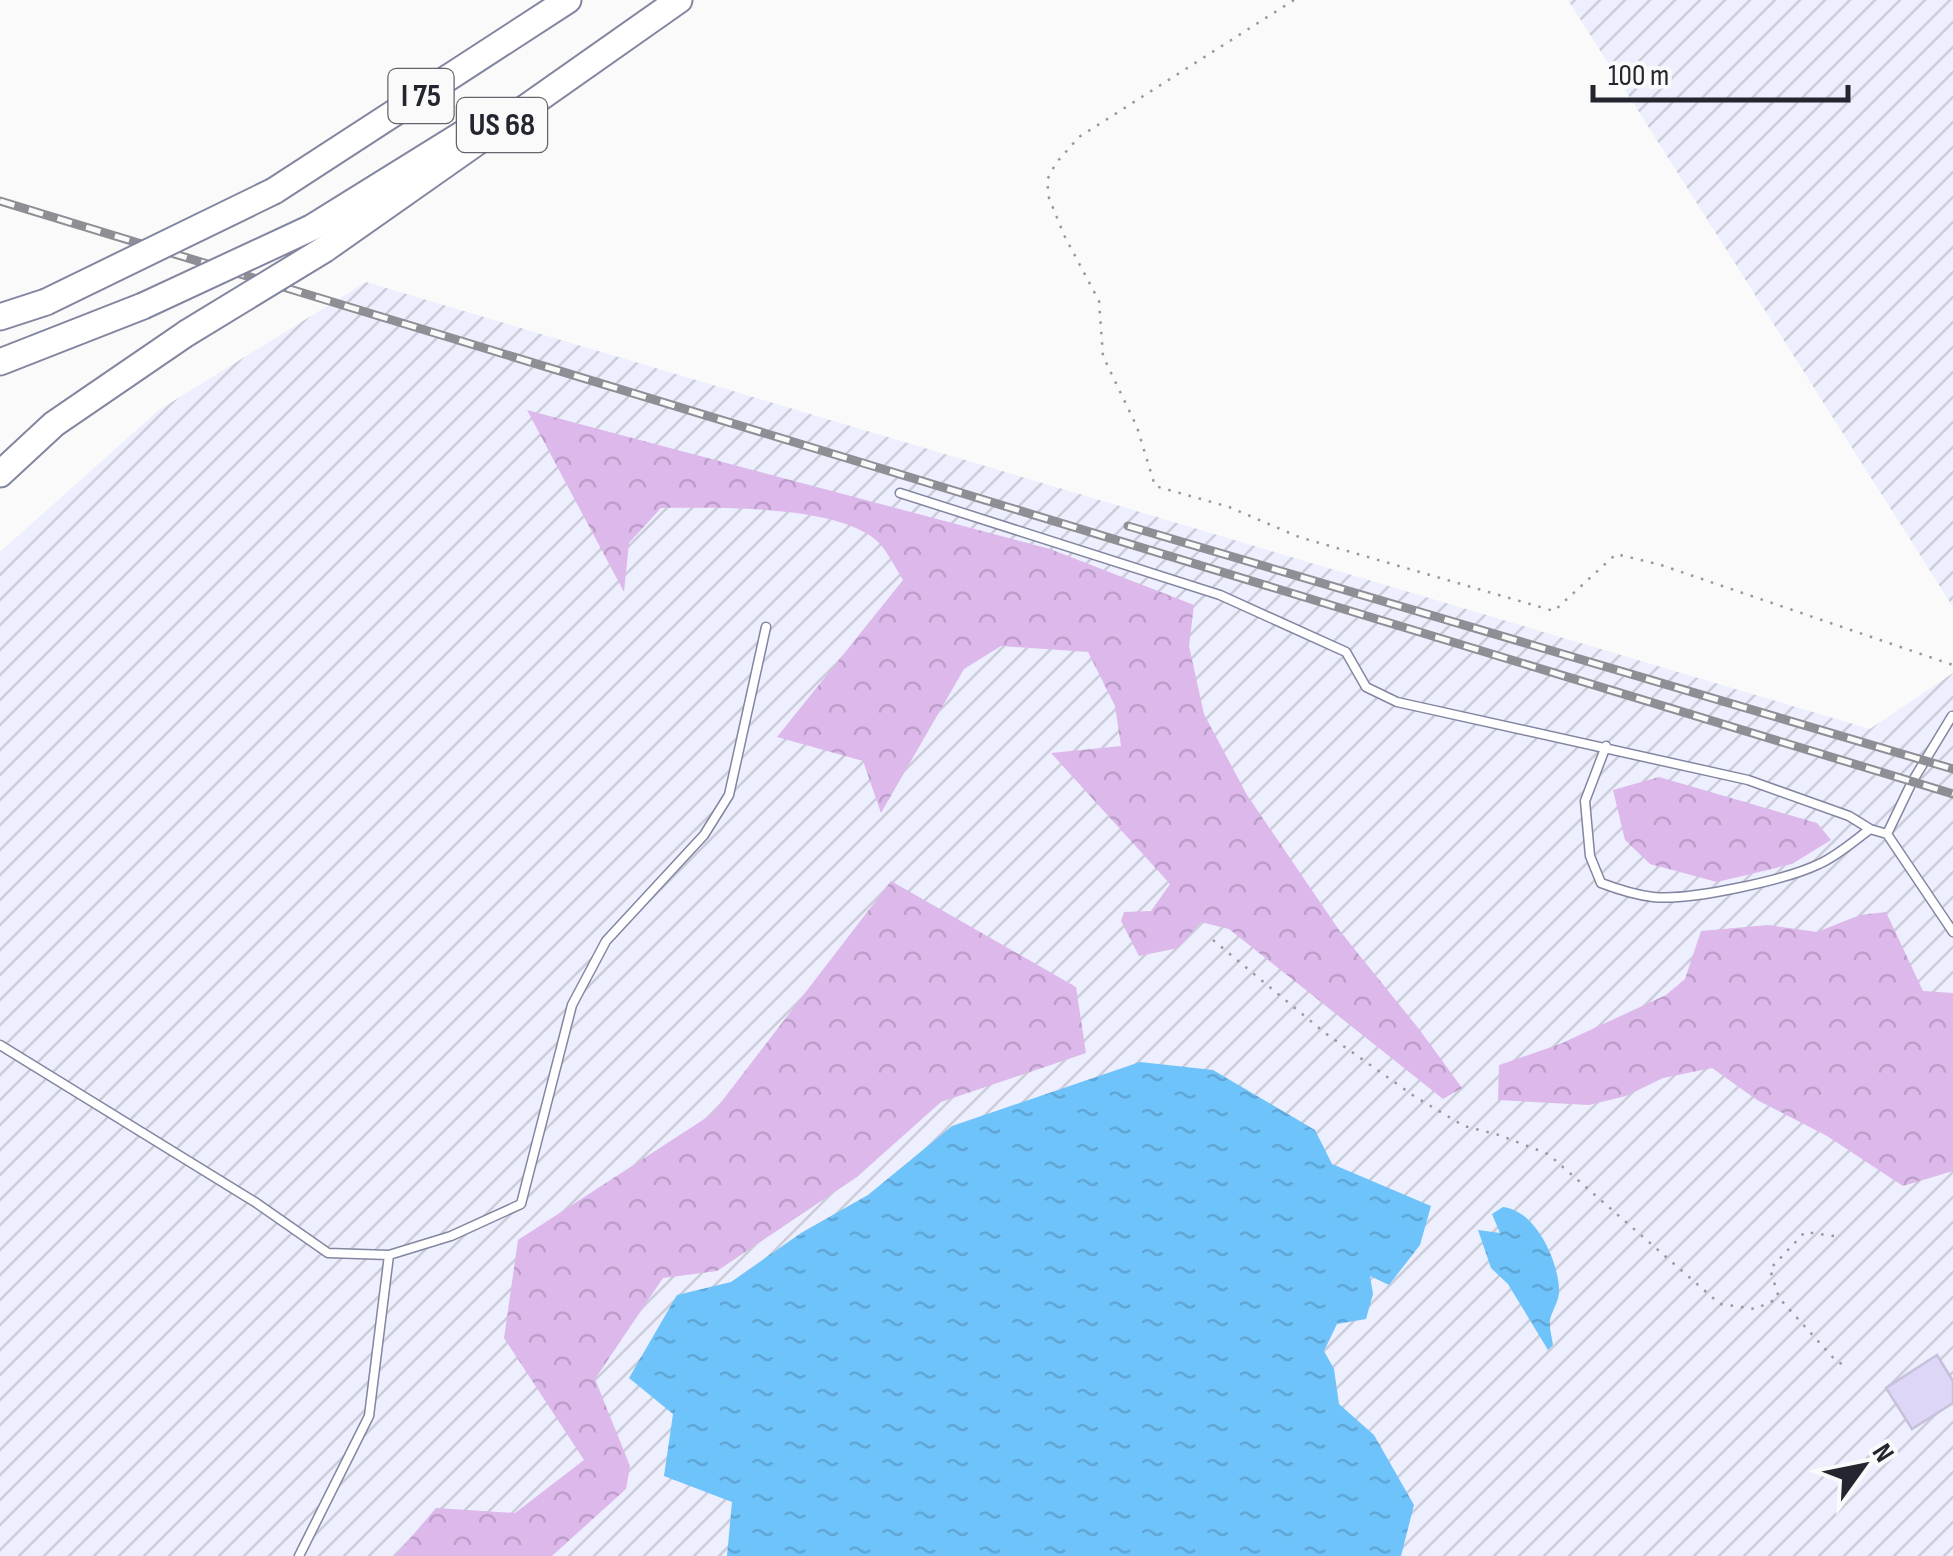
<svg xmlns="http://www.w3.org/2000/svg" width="1953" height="1556" font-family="'Sofia Sans Condensed',sans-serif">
<defs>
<pattern id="industrial-furrows" width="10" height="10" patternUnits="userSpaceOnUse" patternTransform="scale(2.5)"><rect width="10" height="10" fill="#edeffe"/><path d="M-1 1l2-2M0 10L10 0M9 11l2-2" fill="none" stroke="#cbcdda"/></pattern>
<pattern id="forest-crowns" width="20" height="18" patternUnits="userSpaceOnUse" patternTransform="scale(2.5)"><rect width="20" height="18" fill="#ddb8eb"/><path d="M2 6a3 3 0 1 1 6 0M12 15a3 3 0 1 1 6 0" fill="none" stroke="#bd9eca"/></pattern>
<pattern id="water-ripples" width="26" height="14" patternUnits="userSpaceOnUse" patternTransform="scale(2.5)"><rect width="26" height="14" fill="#6ec3fa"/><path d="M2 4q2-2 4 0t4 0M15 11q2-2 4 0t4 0" fill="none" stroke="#5fa7d7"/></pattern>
</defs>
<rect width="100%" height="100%" fill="#fafafa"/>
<!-- industrial -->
<path fill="url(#industrial-furrows)" d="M1568 0H1953V607Z
M366 282 1870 729 1953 673V1556H0V552L159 410Z"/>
<!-- forest -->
<path fill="url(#forest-crowns)" d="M527 410 1050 549 1194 605 1189 646 1204 714 1247 795 1339 930 1419 1029 1462 1088 1443 1099 1229 929 1201 922 1178 948 1139 956 1121 921 1124 912 1151 911 1170 884 1051 753 1121 746 1115 706 1088 652 1001 646 964 669 881 813 863 761 777 737 903 580C896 569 887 550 877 541 836 504 715 508 661 508L629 543 624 592Z
M1659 777 1817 823 1831 840 1792 864 1717 882 1650 864 1625 840 1613 790Z
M891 881 1076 987 1086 1053 941 1102 857 1177 717 1271 663 1278 595 1379 630 1466 626 1489 552 1556H395L436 1508 515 1513 584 1460 504 1338 518 1240 712 1114Z
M1886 912 1923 991 1953 993V1171L1903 1186 1827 1136 1757 1100 1712 1068 1663 1078 1626 1096 1589 1105 1498 1100 1499 1065 1560 1044 1666 995 1685 979 1701 931 1768 925 1817 932 1860 915Z"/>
<!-- water -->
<path fill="url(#water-ripples)" d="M1140 1062 1213 1070 1315 1130 1332 1164 1431 1206 1420 1245 1389 1285 1370 1276 1373 1294 1366 1319 1337 1324 1324 1351 1334 1369 1339 1404 1374 1435 1414 1505 1401 1556H727L732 1502 664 1476 673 1414 629 1378 677 1295 731 1282 801 1233 868 1195 952 1126Z
M1503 1207C1535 1210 1558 1260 1559 1289 1560 1300 1552 1310 1550 1320 1549 1328 1552 1337 1553 1345L1548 1350 1508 1284 1491 1268 1478 1230 1500 1233 1492 1214Z"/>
<!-- building -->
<path fill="#ded6f6" stroke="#c7c0db" stroke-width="2.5" d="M1937 1355 1953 1381V1403L1912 1429 1886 1388Z"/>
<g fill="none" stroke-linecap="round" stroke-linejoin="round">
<!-- lane casing -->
<g stroke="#8286a0" stroke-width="11">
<path id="lane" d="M900 493 1220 595 1346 652 1366 687 1397 702 1748 780 1849 816 1870 829 1887 834 1953 932
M1606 746 1585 801 1590 856 1601 883C1617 889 1635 895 1653 897 1689 901 1786 880 1819 864 1837 856 1854 841 1870 829
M1887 834 1912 782 1952 716
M0 1045 255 1202 328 1253 389 1255 451 1236 521 1204 572 1005 606 941 704 835 729 795 766 627
M299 1556 369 1416 389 1255"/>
</g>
<!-- highway casing -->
<g stroke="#8286a0" stroke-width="29">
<path id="highway" d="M274 191 568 0
M311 228 464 133
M325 249 679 0
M0 317 46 302
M0 362 143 306
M0 474 54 424 187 333"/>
</g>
<!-- path -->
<path stroke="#97989c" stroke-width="2.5" stroke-dasharray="2.5 8" stroke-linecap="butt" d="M1294 0 1079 137 1056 163 1047 180 1049 198 1064 235 1099 301 1103 356 1137 427 1155 486 1229 507 1299 537 1554 611 1616 554 1661 565 1953 665
M1213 940 1325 1033 1414 1096 1464 1126 1499 1135 1548 1154 1720 1304 1755 1309 1779 1298
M1834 1236 1805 1232 1770 1269 1779 1298 1837 1362 1848 1366"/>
<!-- lane -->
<use href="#lane" stroke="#fff" stroke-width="8"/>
<!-- highway -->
<use href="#highway" stroke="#fff" stroke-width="25"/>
<!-- rail casing -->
<g stroke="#8e8f94" stroke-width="9">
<path id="rail" d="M0 201 1953 794
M1128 526 1953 769"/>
</g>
<!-- rail -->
<use href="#rail" stroke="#fafafa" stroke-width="5" stroke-dasharray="15" stroke-linecap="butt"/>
<!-- highway-bridge casing -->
<g stroke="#8286a0" stroke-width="29" stroke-linecap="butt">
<path id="highway-bridge" d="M46 302 274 191
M143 306 311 228
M187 333 325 249"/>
</g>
<!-- highway-bridge -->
<use href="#highway-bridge" stroke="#fff" stroke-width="25"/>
</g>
<g text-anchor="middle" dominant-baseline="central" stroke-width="9" stroke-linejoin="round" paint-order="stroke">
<!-- shield labels -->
<g fill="#fafafa" stroke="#64656c" stroke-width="2.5">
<rect x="388.5" y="69" width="65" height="54" rx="8"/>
<rect x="457" y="98" width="90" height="54" rx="8"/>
</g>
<g font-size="32" font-weight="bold" fill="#23252f">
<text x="421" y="96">I 75</text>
<text x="502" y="125">US 68</text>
</g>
</g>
<!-- north arrow -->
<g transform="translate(1863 1466) rotate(57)" stroke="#fafafa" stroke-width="8" paint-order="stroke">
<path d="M0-8L18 38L0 25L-18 38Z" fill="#23252f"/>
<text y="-15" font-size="28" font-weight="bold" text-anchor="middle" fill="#23252f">N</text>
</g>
<!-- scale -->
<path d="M1593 85v15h255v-15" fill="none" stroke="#23252f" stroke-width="5"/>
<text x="1608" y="85" font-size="30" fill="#23252f" stroke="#fafafa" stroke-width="8" paint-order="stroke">100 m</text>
</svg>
